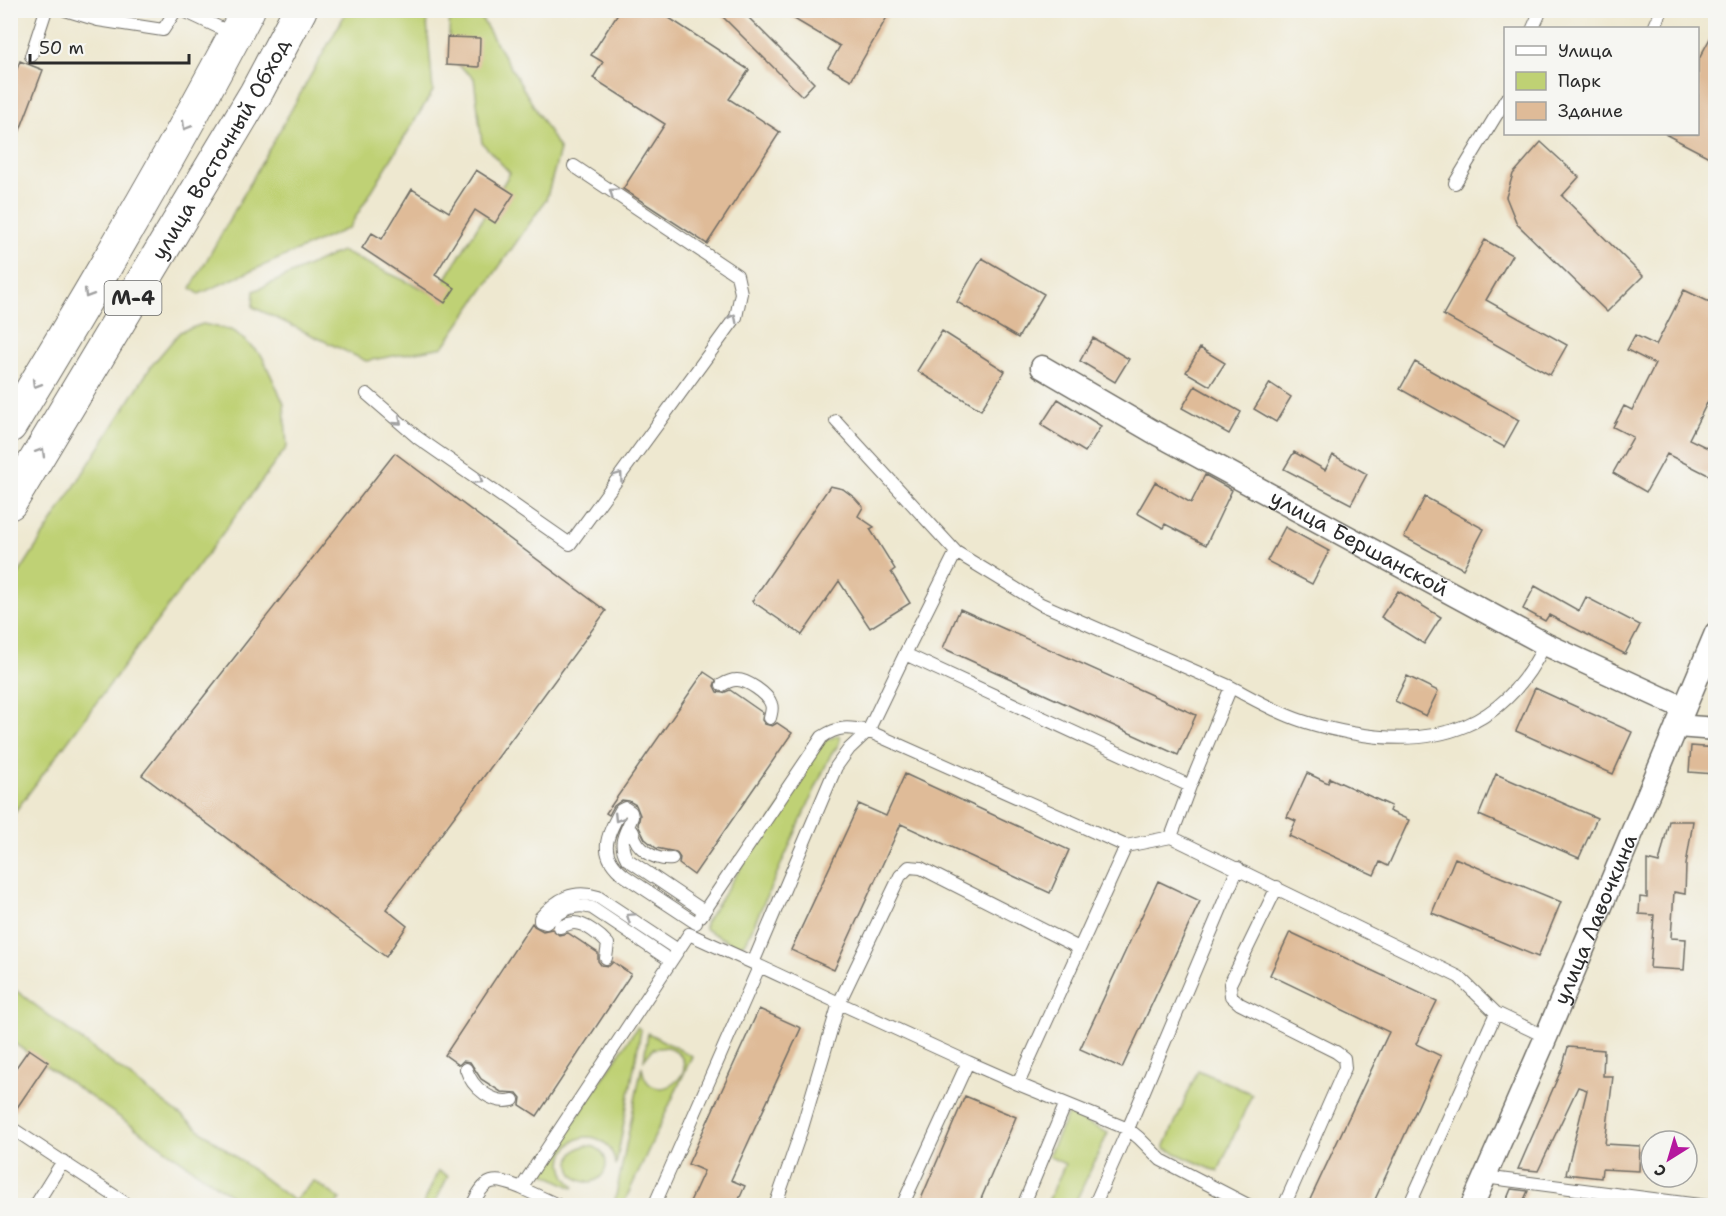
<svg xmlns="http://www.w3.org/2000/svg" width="1726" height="1216" font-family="'Shantell Sans',sans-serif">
<rect width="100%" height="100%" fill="#f6f6f2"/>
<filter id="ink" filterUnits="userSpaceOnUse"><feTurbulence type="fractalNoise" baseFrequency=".0167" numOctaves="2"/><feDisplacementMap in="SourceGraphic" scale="12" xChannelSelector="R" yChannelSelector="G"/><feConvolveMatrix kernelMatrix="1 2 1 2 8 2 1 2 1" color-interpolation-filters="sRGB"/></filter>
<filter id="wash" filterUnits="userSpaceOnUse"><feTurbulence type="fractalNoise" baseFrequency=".008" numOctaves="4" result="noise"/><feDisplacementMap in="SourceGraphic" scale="24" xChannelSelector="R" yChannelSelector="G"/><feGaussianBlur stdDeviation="1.35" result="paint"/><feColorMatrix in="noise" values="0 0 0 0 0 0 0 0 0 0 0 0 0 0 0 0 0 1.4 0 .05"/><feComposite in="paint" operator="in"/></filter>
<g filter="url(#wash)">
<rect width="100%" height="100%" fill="#eee8d0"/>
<!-- green -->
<path fill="#bfd174" stroke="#757e50" stroke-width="1.5" d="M347 11H426L433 91 349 228 199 294 191 288Z
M450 11H477L560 150 546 200 443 347 366 361 253 307 254 291 341 251 436 295 510 173 482 143 474 78 448 57Z
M203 324 234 331 262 356 284 404 287 447 11 817V586L152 365 180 332Z
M838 735C843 742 836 748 831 754L746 942 738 947 705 929V923L816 752 824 741Z
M10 986 294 1201 314 1181 340 1199 336 1205H245L11 1041Z
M637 1027 641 1030 616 1165C614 1160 613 1151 607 1145 580 1120 543 1159 574 1186L573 1188 545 1174 544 1167Z
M648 1033 692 1056 623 1205H614L642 1066C647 1116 715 1067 667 1047L653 1049 644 1060Z
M1198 1070 1252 1094 1218 1172 1164 1148Z
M1068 1114 1108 1133 1074 1205 1046 1206 1065 1164 1048 1156Z
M570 1164a18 18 0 1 1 36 0a18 18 0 1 1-36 0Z
M438 1171 448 1176 434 1205H423Z"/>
<g id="blocks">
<!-- building -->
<path fill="#dfbb98" d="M620 10H657L749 70 729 99 780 132 707 244 623 189 665 124 593 78 603 62 591 55Z
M716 10H741L814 83 802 96Z
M779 10H891L851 80 828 67 840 46Z
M1716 27V144L1709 157 1665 134H1698V61Z
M447 37 480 38 479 67 446 65Z
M20 61 43 70 12 151H10V87Z
M1541 142 1579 177 1562 196 1643 276 1607 312 1517 224 1506 197 1513 174Z
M476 170 514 194 495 223 475 210 435 275 455 288 445 303 362 248 372 233 382 239 412 189 449 212Z
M1485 240 1512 255 1486 300 1567 345 1550 375 1443 315Z
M982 258 1044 294 1018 338 957 302Z
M1684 290 1716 305V385L1689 439 1716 452V479L1667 454 1646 492 1613 473 1633 437 1613 427 1624 406 1632 410 1655 364 1627 350 1635 335 1656 345Z
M942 331 1005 371 981 410 917 371Z
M1093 338 1129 359 1115 382 1080 361Z
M1200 348 1225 363 1210 386 1186 372Z
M1415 362 1519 420 1504 447 1400 389Z
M1270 383 1291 397 1276 422 1254 409Z
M1195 386 1241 412 1229 434 1182 408Z
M1058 399 1101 426 1085 452 1041 425Z
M1294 452 1325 470 1333 455 1367 474 1351 504 1284 469Z
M395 453 606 611 386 909 407 926 386 957 142 775Z
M1205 475 1232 490 1206 545 1165 524 1163 528 1137 513 1155 482 1191 503Z
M830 486 843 489 855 498 863 507 858 516 874 527 870 529 895 569 891 572 910 603 870 628 839 581 802 635 752 601Z
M1425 497 1484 529 1463 569 1404 537Z
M1285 527 1329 551 1312 584 1267 561Z
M1535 586 1579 611 1586 597 1640 625 1625 654 1549 615 1545 621 1523 609Z
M1398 591 1441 617 1424 644 1381 617Z
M960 609 1196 715 1178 755 943 648Z
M704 672 716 680 714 686 717 692 723 693 730 690 763 713 762 720 765 724 772 726 777 723 792 733 694 875 679 864 680 858 676 852 656 848 645 839 638 825 640 815 636 805 629 801 622 800 614 806 609 815 606 813Z
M1407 676 1438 691 1426 716 1395 701Z
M1535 688 1632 732 1613 774 1516 731Z
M1691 746 1716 748 1714 774 1689 772Z
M1307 773 1328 783 1330 778 1365 794 1391 806 1389 811 1409 820 1388 866 1380 862 1374 875 1289 836 1296 821 1287 817Z
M905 774 1069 850 1050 893 901 824 834 970 791 950 859 804 886 816Z
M1496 774 1597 818 1579 858 1479 815Z
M1669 821H1693L1686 865 1685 894 1674 892 1671 938 1686 939 1684 970 1650 968 1654 915 1639 914 1640 897 1647 898V860L1659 863Z
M1455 858 1561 902 1538 957 1432 913Z
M1158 881 1200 901 1122 1068 1080 1049Z
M532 923 534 926 543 931 552 929 559 935 568 933 598 953V961L601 965 609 966 613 962 631 974 537 1116 520 1105 521 1098 517 1093 501 1092 481 1079 470 1062 463 1061 459 1065 445 1055Z
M1290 932 1437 1001 1416 1044 1441 1056 1372 1206H1307L1389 1032 1270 975Z
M759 1009 801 1028 731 1180 745 1186 736 1206H688L704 1171 688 1164Z
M1568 1047 1604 1050 1603 1076H1613L1605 1144 1640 1146 1639 1171 1602 1169 1601 1178 1566 1174 1587 1090 1578 1087 1538 1171 1518 1169 1562 1068Z
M29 1049 48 1062 10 1118V1076Z
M965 1096 1016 1117 978 1206H918Z
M1511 1189 1528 1191 1521 1206H1504Z"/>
</g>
</g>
<g filter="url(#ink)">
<use href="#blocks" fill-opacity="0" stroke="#6f6d65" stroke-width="1.5"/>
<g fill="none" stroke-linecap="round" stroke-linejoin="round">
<!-- lane casing -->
<g stroke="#6f6d65" stroke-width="14">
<path id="lane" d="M65 10 98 20 163 30 176 10
M182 10 233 34
M1533 28 1541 10
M1654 28 1662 10
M31 56 46 10
M1455 183 1506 99
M367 394 418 438 570 544 736 317 741 293 737 275 574 166
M836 421 956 552
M905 654 868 731 1126 846 1171 837 1459 977 1496 1013 1409 1206
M722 685C727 682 731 680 736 680 746 679 768 694 771 704 773 709 771 713 770 718
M1231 687C1250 697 1269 708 1289 716 1308 724 1330 729 1351 733 1438 749 1505 727 1545 644
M868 731 849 749 836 767 753 963 839 1003 900 876 909 867 921 868 1079 948
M633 832C636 849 655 861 672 859
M1171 837 1190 786 905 654 956 552 1041 604 1231 687 1190 786
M1126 846 1018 1084 1128 1129 1238 868
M1277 887 1230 984 1231 996 1240 1004 1336 1052 1344 1058 1345 1068 1284 1206
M701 916 822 737C838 726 849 727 868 731
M696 923 625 876C597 855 606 837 621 810L625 808 631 812 632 817C626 833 617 842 627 859L704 911
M560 927C564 926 569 923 574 923 585 923 601 936 608 944L606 958
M671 961 592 908C572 902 561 912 546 923L540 921V918C557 899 573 889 598 897L678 950
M1496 1013 1546 1037
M466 1069C472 1088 493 1105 513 1100
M10 1127 130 1206
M1484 1177 1707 1206
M521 1188 560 1206
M35 1206 63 1161
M472 1206C485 1177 494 1177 521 1188L689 934 753 963
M654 1206 759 967
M775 1206 802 1128 839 1003 968 1062
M902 1206 968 1062 1018 1084
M1023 1206 1065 1105
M1094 1206 1128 1129 1139 1138 1161 1160 1250 1206"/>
</g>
<!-- street casing -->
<g stroke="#6f6d65" stroke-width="25">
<g id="street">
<path id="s1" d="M1042 367 1152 431 1545 644 1684 708"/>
<path d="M1677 726 1716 729"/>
<path id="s2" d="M1472 1206 1546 1037 1716 633"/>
</g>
</g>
<!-- highway casing -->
<g stroke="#6f6d65" stroke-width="35">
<g id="highway">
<path d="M10 426C93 290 174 152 248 10"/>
<path id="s3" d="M10 503 256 93 300 10"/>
</g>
</g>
<!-- lane -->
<use href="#lane" stroke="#fff" stroke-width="12"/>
<!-- street -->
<use href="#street" stroke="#fff" stroke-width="22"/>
<!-- highway -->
<use href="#highway" stroke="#fff" stroke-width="33"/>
</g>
<!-- one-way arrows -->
<defs><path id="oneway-chevron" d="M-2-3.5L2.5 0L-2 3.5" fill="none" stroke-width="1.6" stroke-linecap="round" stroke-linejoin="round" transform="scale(1.5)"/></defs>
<g stroke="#a0a0a0">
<use href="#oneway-chevron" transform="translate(186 126) rotate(120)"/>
<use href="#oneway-chevron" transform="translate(613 192) rotate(-146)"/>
<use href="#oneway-chevron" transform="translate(88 294) rotate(121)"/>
<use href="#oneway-chevron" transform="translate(733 318) rotate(-63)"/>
<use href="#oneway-chevron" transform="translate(36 384) rotate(121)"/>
<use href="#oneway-chevron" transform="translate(398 421) rotate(41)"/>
<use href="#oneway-chevron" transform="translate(41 452) rotate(-59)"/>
<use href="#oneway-chevron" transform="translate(619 476) rotate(-54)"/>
<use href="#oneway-chevron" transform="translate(479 480) rotate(35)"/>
<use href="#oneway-chevron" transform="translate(618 818) rotate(122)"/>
<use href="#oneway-chevron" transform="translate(630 917) rotate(-146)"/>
</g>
</g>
<g text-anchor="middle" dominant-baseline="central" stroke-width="4.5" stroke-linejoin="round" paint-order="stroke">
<!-- shield labels -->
<rect fill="#f6f6f2" stroke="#686867" stroke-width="1.5" x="104.5" y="281" width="57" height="34" rx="4.5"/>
<g font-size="20" font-weight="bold" fill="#2b2b2b">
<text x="133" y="298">М-4</text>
</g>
<!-- street labels -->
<g font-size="21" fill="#2b2b2b" stroke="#f6f6f2">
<text stroke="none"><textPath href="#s3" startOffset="412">улица Восточный Обход</textPath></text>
<text stroke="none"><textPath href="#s1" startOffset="363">улица Бершанской</textPath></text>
<text stroke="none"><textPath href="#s2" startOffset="312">улица Лавочкина</textPath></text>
</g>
</g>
<!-- margin -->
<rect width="1726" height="1216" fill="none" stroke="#f6f6f2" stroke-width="36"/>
<!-- legend -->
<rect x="1504" y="27" width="195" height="108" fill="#f6f6f2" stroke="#a5a5a2" stroke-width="1.5"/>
<rect x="1516" y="46" width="30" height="9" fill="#ffffff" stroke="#a5a5a2" stroke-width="1.5"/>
<text x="1558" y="57" font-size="18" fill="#2b2b2b">Улица</text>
<rect x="1516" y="72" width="30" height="18" fill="#bfd174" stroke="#a5a5a2" stroke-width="1.5"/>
<text x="1558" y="87" font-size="18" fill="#2b2b2b">Парк</text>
<rect x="1516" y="102" width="30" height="18" fill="#dfbb98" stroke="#a5a5a2" stroke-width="1.5"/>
<text x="1558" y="117" font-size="18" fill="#2b2b2b">Здание</text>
<!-- north arrow -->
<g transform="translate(1669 1159) rotate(217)"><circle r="28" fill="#f6f6f2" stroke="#a5a5a2" stroke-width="1.5"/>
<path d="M0-4.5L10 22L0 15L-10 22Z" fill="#b5179e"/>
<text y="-9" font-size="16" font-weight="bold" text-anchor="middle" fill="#2b2b2b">С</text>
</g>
<!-- scale -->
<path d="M30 54v9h159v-9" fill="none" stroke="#2b2b2b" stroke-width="3"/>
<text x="39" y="54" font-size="18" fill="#2b2b2b" stroke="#f6f6f2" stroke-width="4.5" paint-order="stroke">50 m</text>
</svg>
